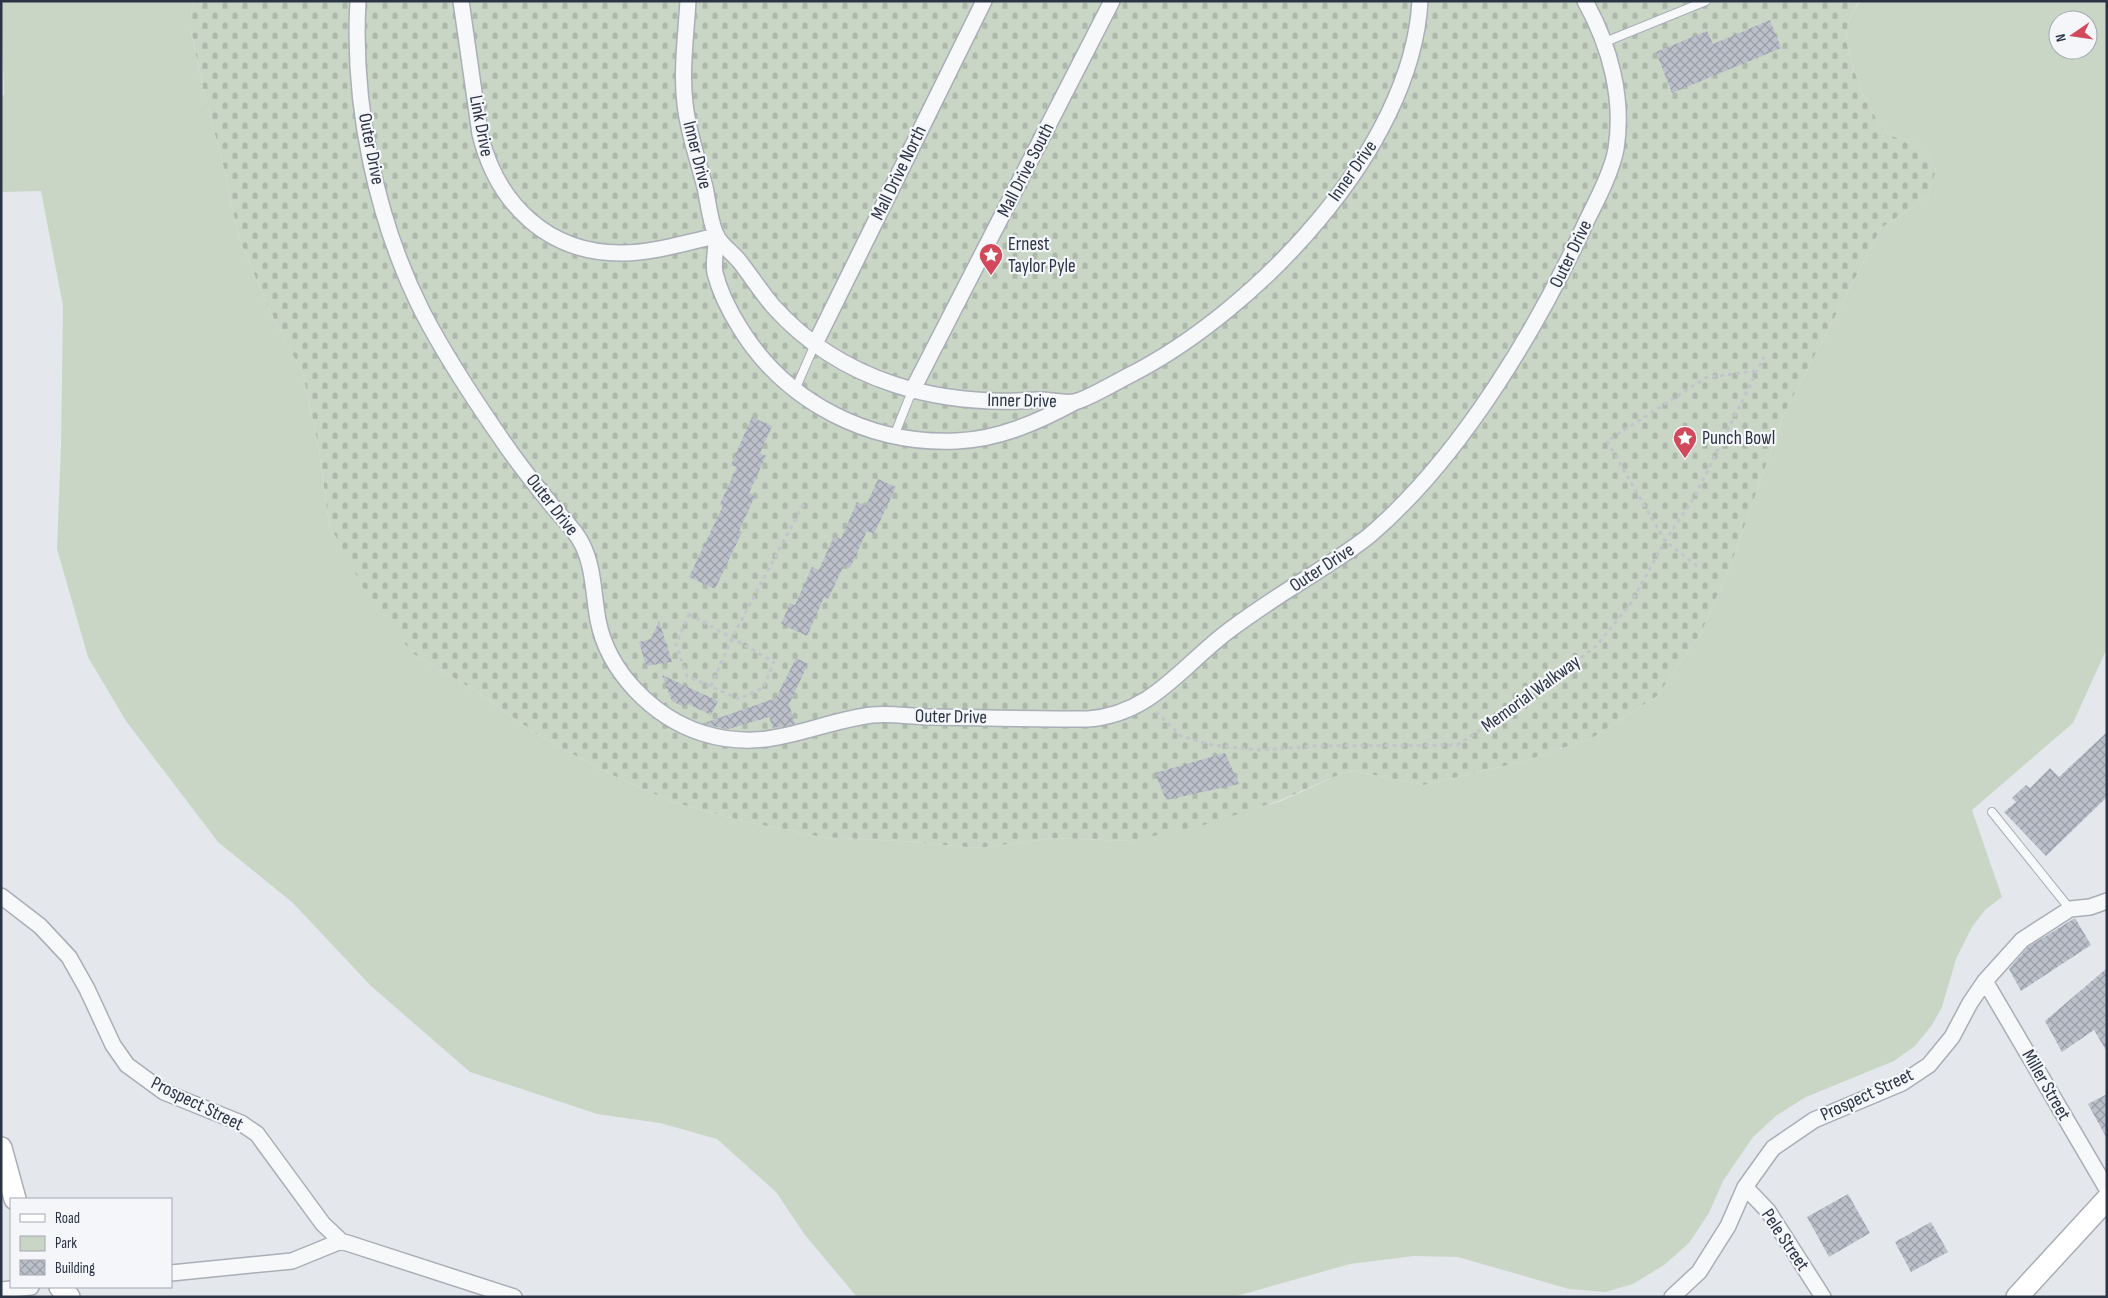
<svg xmlns="http://www.w3.org/2000/svg" width="2108" height="1298" font-family="'Sofia Sans Condensed',sans-serif">
<defs>
<pattern id="cemetery-stones" width="16" height="16" patternUnits="userSpaceOnUse" patternTransform="scale(1.25)"><rect width="16" height="16" fill="#c9d6c5"/><path d="M2 7V4a2 2 0 0 1 4 0v3zM10 15v-3a2 2 0 0 1 4 0v3z" fill="#adb8ab"/></pattern>
<pattern id="building-cross-hatch" width="8" height="8" patternUnits="userSpaceOnUse" patternTransform="scale(1.25)"><rect width="8" height="8" fill="#bbc0ca"/><path d="M0 0l8 8M0 8l8-8" fill="none" stroke="#989da6"/></pattern>
</defs>
<rect width="100%" height="100%" fill="#e4e7ec"/>
<!-- green -->
<path fill="#c9d6c5" fill-rule="evenodd" d="M1 1H193L191 14V31L203 89 223 164 239 238 268 307 303 374 319 449 329 524 412 653 476 691 537 734 603 771 673 802 747 822 821 837 901 841 978 848 1055 838 1130 841 1281 801 1350 770 1424 785 1521 762 1592 738 1657 696 1701 633 1732 561 1784 414 1881 228 1928 196 1936 170C1933 164 1929 155 1924 150 1915 142 1899 141 1889 134 1870 119 1843 53 1847 29 1849 18 1854 10 1860 1H2107V648L2073 723 1972 810 2002 897 1985 910 1972 927 1956 959 1942 1007 1932 1025 1915 1046 1894 1061 1806 1097 1777 1115 1753 1137 1723 1181 1709 1213 1689 1243 1664 1265 1633 1284 1605 1292 1569 1289 1458 1257 1414 1256 1350 1264 1233 1297H857L805 1235 776 1192 717 1139 660 1123 597 1114 470 1072 371 986 293 903 218 842 126 721 88 657 57 549 61 447 63 306 41 191 1 192V96L4 95ZM2058 20H2088V50H2058Z"/>
<!-- cemetery -->
<path fill="url(#cemetery-stones)" d="M193 1H1859C1854 10 1849 18 1847 29 1843 53 1870 119 1889 134 1899 141 1915 142 1924 150 1929 155 1933 164 1936 170L1928 196 1881 228 1784 414 1732 561 1701 633 1657 696 1592 738 1521 762 1424 785 1350 770 1281 800 1204 825 1130 841 1055 838 978 848 901 841 821 837 747 822 673 802 603 771 537 734 476 691 412 653 365 591 329 524 319 449 303 374 268 307 239 238 223 164 203 89 191 30V14Z"/>
<!-- building -->
<path fill="url(#building-cross-hatch)" d="M1770 20 1781 48 1672 93 1656 52 1707 31 1713 44Z
M752 417 772 426 760 453 766 456 749 493 755 496 739 531 742 532 715 589 689 577 723 506 720 504 737 467 731 465Z
M878 479 896 487 874 534 867 531 850 568 844 565 828 599 824 597 807 636 781 624 790 603 795 605 812 567 819 570 834 536 841 539 857 502 866 506Z
M659 621 672 662 646 666 639 642 651 639Z
M796 658 808 664 789 704 795 724 773 728 769 717 728 729 707 725V722L776 698Z
M662 675 718 701 711 715 686 703 684 707 672 701Z
M2107 732V797L2046 856 2004 812 2016 802 2012 798 2026 785 2030 788 2050 768 2059 777Z
M1225 753 1239 784 1166 800 1155 773Z
M2075 918 2091 945 2021 991 2009 969 2028 947Z
M2107 968V1052L2094 1030 2062 1052 2045 1021Z
M2107 1094V1139L2088 1104Z
M1848 1194 1870 1233 1829 1257 1807 1217Z
M1931 1222 1948 1252 1911 1272 1895 1242Z"/>
<g fill="none" stroke-linecap="round" stroke-linejoin="round">
<!-- lane casing -->
<g stroke="#a9aeb7" stroke-width="10">
<path id="lane" d="M1605 42 1706 1
M795 390 815 344
M894 436 912 391
M1992 812 2070 909"/>
</g>
<!-- street casing -->
<g stroke="#a9aeb7" stroke-width="18">
<path id="street" d="M358 1C352 105 376 220 423 313 445 355 471 395 498 434 514 458 532 481 550 503 560 516 573 527 581 542 594 566 593 593 598 620 608 672 653 717 702 733 769 754 810 723 872 715 892 713 913 717 934 717 985 718 1037 719 1088 719 1153 714 1182 665 1231 629 1258 609 1286 591 1315 573 1333 561 1353 549 1370 535 1461 457 1538 328 1587 220 1597 200 1612 171 1616 149 1624 98 1610 46 1585 1
M461 1 480 134C497 204 548 254 623 253 654 253 686 242 717 236 716 247 713 262 715 273 720 293 730 312 740 328 786 403 870 445 957 441 1000 439 1038 422 1075 402
M688 1C686 35 681 71 685 104 688 132 698 160 705 187 708 202 710 221 716 235 721 245 733 253 740 262 751 276 761 292 773 306 841 382 938 407 1037 400 1049 399 1062 404 1074 402 1086 400 1116 382 1128 376 1255 312 1412 149 1420 1
M815 344 984 1
M912 391 1112 1
M1 896 40 926 69 957 87 989 113 1045 127 1065 164 1092 241 1123 257 1134 323 1224 341 1241 514 1297
M1985 981 2107 1189
M1745 1187 1768 1211 1823 1297
M171 1273 292 1261 341 1241
M1 1290 31 1287
M1672 1297 1699 1272 1728 1226 1745 1187 1773 1148 1814 1120 1902 1083 1929 1065 1952 1037 1970 1003 1985 981 2022 940 2070 909 2090 907 2107 901"/>
</g>
<!-- secondary casing -->
<g stroke="#a9aeb7" stroke-width="24">
<path id="secondary" d="M1 1148 15 1199
M60 1287 69 1297
M2017 1297 2107 1199"/>
</g>
<!-- path -->
<path stroke="#c2c5cb" stroke-width="3" stroke-dasharray="4 4" stroke-linecap="butt" d="M1697 566 1665 541 1607 441 1707 377 1756 371
M689 614 774 662 763 688 739 699 687 676 676 644Z
M711 686 732 638 804 503
M1156 712 1181 736 1212 745 1261 750 1314 746 1457 745 1535 695 1597 645 1631 603 1665 541 1695 496 1764 357"/>
<!-- lane -->
<use href="#lane" stroke="#f7f8fa" stroke-width="8"/>
<!-- street -->
<use href="#street" stroke="#f7f8fa" stroke-width="15"/>
<!-- secondary -->
<use href="#secondary" stroke="#fff" stroke-width="21"/>
</g>
<!-- icons -->
<defs>
<g id="sight-pin" transform="scale(1.25)"><path d="M0 17L-7.5 6A9.5 9.5 0 1 1 7.5 6Z" fill="#d1495b" stroke="#f4f6f9"/><path d="M0-6L1.8-2.2L6-1.7L2.9 1.2L3.7 5.4L0 3.3L-3.7 5.4L-2.9 1.2L-6-1.7L-1.8-2.2Z" fill="#fff"/></g>
</defs>
<g fill-rule="evenodd">
<use href="#sight-pin" x="991" y="255"/>
<use href="#sight-pin" x="1685" y="438"/>
</g>
<g text-anchor="middle" dominant-baseline="central" stroke-width="4.5" stroke-linejoin="round" paint-order="stroke">
<!-- street labels -->
<g font-size="19" fill="#2b3445" stroke="#f4f6f9">
<text transform="translate(481 126) rotate(79)">Link Drive</text>
<text transform="translate(371 149) rotate(79)">Outer Drive</text>
<text transform="translate(697 155) rotate(76)">Inner Drive</text>
<text transform="translate(1026 170) rotate(-63)">Mall Drive South</text>
<text transform="translate(1353 171) rotate(-55)">Inner Drive</text>
<text transform="translate(899 173) rotate(-64)">Mall Drive North</text>
<text transform="translate(1571 254) rotate(-64)">Outer Drive</text>
<text transform="translate(1022 401) rotate(1)">Inner Drive</text>
<text transform="translate(552 505) rotate(52)">Outer Drive</text>
<text transform="translate(1322 568) rotate(-33)">Outer Drive</text>
<text transform="translate(1531 694) rotate(-36)">Memorial Walkway</text>
<text transform="translate(951 717) rotate(1)">Outer Drive</text>
<text transform="translate(2046 1085) rotate(60)">Miller Street</text>
<text transform="translate(1867 1095) rotate(-25)">Prospect Street</text>
<text transform="translate(197 1104) rotate(26)">Prospect Street</text>
<text transform="translate(1785 1240) rotate(56)">Pele Street</text>
</g>
<!-- poi labels -->
<g font-size="19" fill="#2b3445" stroke="#f4f6f9" text-anchor="start">
<text x="1008" y="244">Ernest<tspan x="1008" dy="22">Taylor Pyle</tspan></text>
<text x="1702" y="438">Punch Bowl</text>
</g>
</g>
<!-- border -->
<rect width="2108" height="1298" fill="none" stroke="#2b3445" stroke-width="5"/>
<!-- legend -->
<rect x="10" y="1198" width="162" height="90" fill="#f4f6f9" stroke="#a4a8b1"/>
<rect x="20" y="1214" width="25" height="8" fill="#ffffff" stroke="#a4a8b1"/>
<text x="55" y="1223" font-size="15" fill="#2b3445">Road</text>
<rect x="20" y="1236" width="25" height="15" fill="#c9d6c5" stroke="#a4a8b1"/>
<text x="55" y="1248" font-size="15" fill="#2b3445">Park</text>
<rect x="20" y="1260" width="25" height="15" fill="url(#building-cross-hatch)" stroke="#a4a8b1"/>
<text x="55" y="1273" font-size="15" fill="#2b3445">Building</text>
<!-- north arrow -->
<g transform="translate(2073 35) rotate(257)"><circle r="24" fill="#f4f6f9" stroke="#a4a8b1"/>
<path d="M0-4L9 19L0 12L-9 19Z" fill="#d1495b"/>
<text y="-8" font-size="14" font-weight="bold" text-anchor="middle" fill="#2b3445">N</text>
</g>
</svg>
